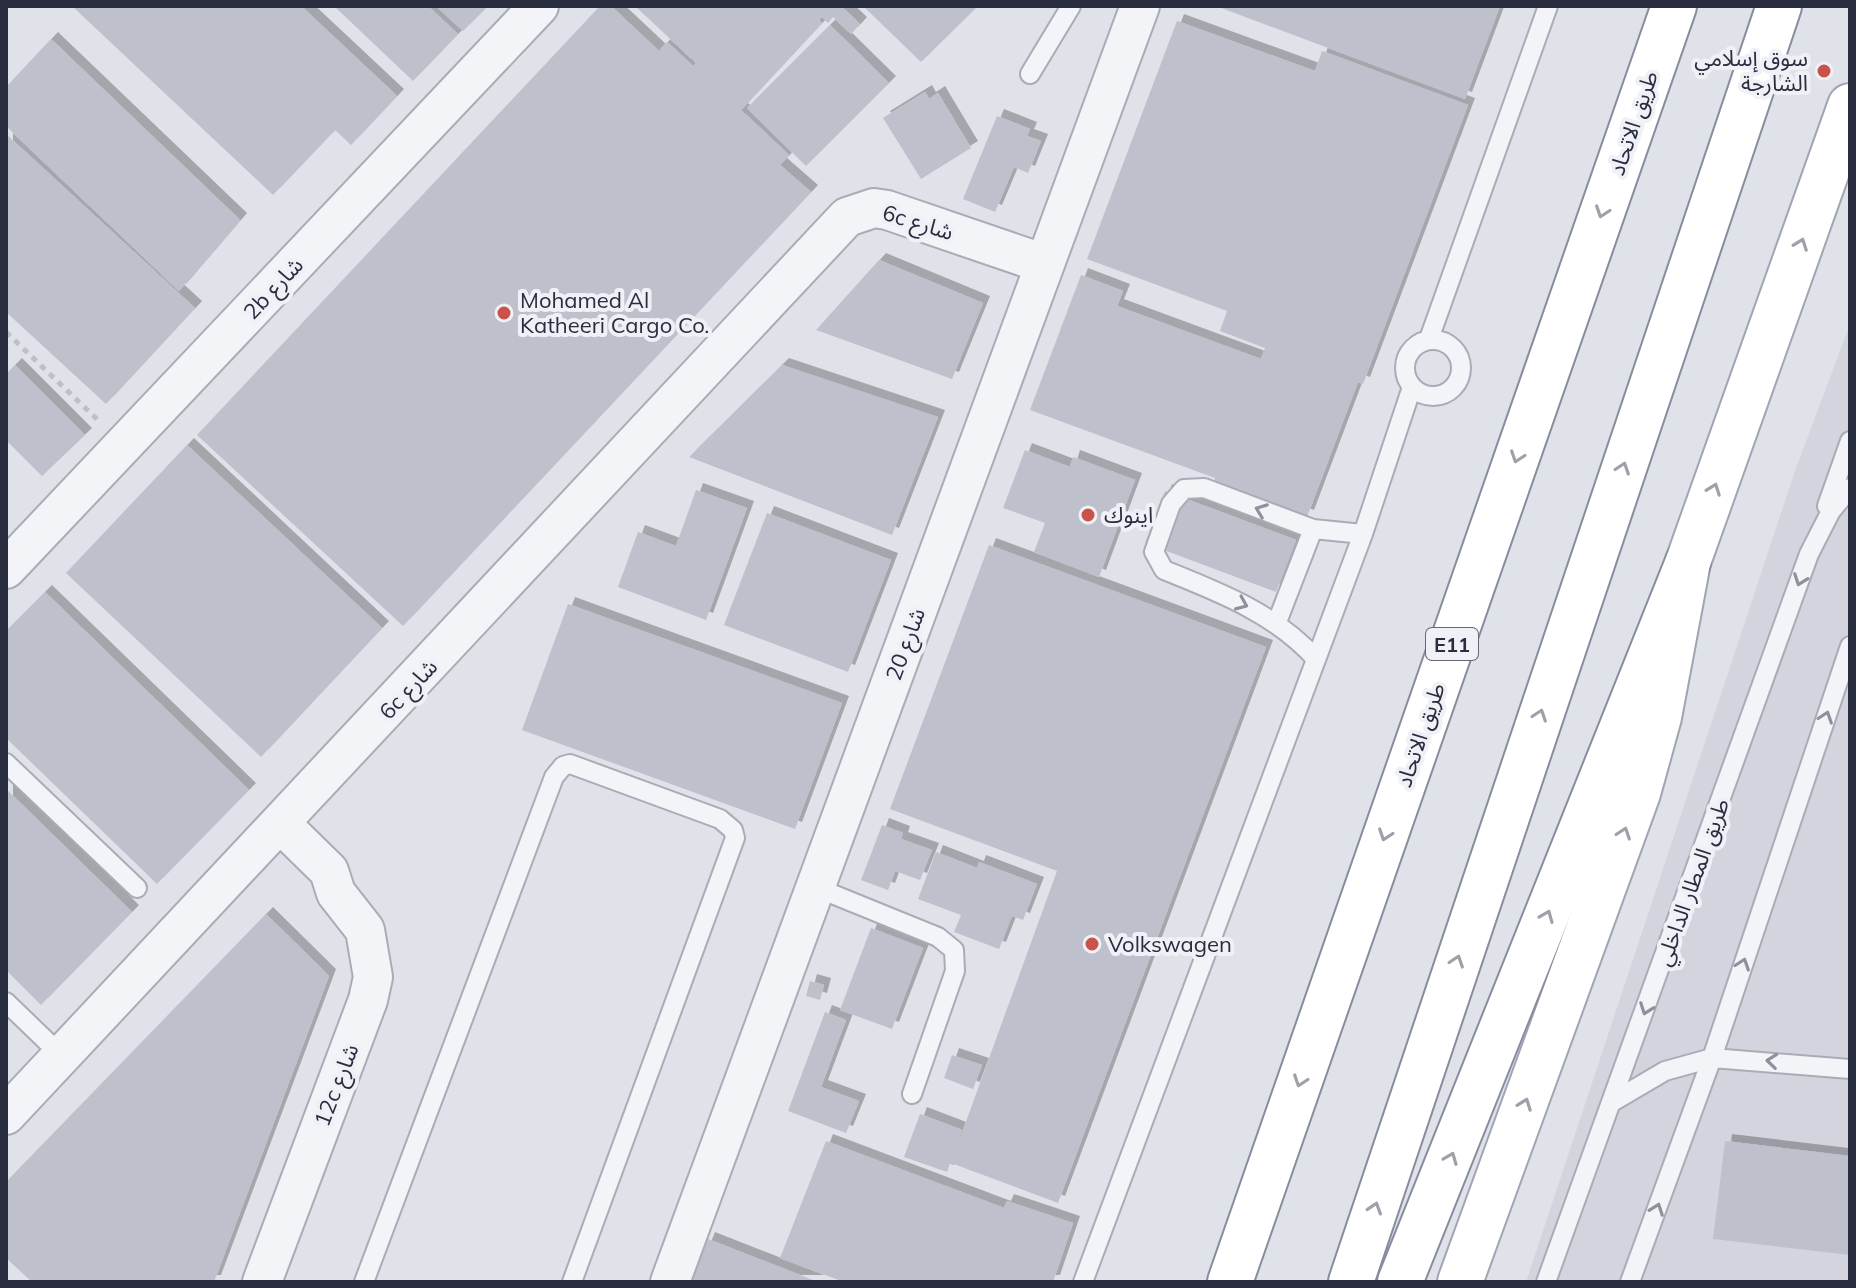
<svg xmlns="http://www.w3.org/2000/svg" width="1856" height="1288" font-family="Mulish,'Noto Sans Arabic',sans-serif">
<defs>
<filter id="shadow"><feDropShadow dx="7" dy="-7" stdDeviation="0" flood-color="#0004"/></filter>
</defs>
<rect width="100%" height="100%" fill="#e0e2e9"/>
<!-- built -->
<path fill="#d3d4de" d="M1850 324V1282H1526L1796 468Z"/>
<!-- building -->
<path fill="#bec0cb" filter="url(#shadow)" d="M72 6H301L397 96 351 145 335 130 273 195Z
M334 6H428L458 34 413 81Z
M436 6H488L463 31Z
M600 6H611L659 51 667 42 693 66 696 63 635 6H841L860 24 851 34 833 17 828 23 822 17 819 20 822 23 741 110 789 155 780 165 811 192 403 626 197 435Z
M863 6H978L921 62Z
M1216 6H1500L1465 99Z
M1177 21 1315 71 1322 51 1468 105 1363 384 1358 382 1307 517 1214 483 1215 478 1030 410 1081 275 1123 291 1117 306 1261 359 1265 348 1220 331 1227 311 1087 259Z
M830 25 889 83 806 166 747 108Z
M51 39 240 220 179 291 6 126V87Z
M925 92 929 99 938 93 971 148 921 179 883 118Z
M997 116 1030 129 1027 136 1041 141 1028 173 1014 167 995 212 963 199Z
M6 134 195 308 106 404 6 312Z
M879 260 983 303 952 379 816 330Z
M15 365 85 435 42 476 6 440V374Z
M782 365 938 417 892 535 689 457Z
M187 445 382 628 261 757 66 573Z
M1025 450 1070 467 1073 457 1135 480 1099 577 1034 552 1045 523 1003 508Z
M696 490 747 508 706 620 618 587 638 532 676 546Z
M1165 491 1296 540 1276 592 1145 543Z
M767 513 891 560 848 672 724 625Z
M989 545 1266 647 1058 1203 951 1163 1057 871 890 809Z
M45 592 249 790 157 884 6 738V631Z
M568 604 842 703 795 829 522 730Z
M6 789 132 912 41 1005 6 970Z
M882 825 903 833 901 839 932 850 920 880 895 871 888 890 861 880Z
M936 852 977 868 979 862 1037 884 1023 920 1012 916 999 949 954 932 961 915 918 899Z
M266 914 329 976 214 1282H32L6 1258V1182Z
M871 928 923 948 892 1029 840 1010Z
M810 981 824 985 820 1000 806 996Z
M825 1012 846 1020 821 1087 859 1101 846 1133 788 1111Z
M952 1055 982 1065 973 1089 944 1078Z
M920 1114 962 1130 947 1172 904 1157Z
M826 1141 1004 1208 1007 1201 1073 1223 1053 1282H844L780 1258Z
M1725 1141 1850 1156V1255L1713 1239Z
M708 1239 818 1282H691Z"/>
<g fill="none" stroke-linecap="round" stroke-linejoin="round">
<!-- lane casing -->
<g stroke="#a9acb6" stroke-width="22">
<path id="lane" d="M1030 74 1071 6
M1429 339 1548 6
M1405 368a28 28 0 1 1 56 0a28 28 0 1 1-56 0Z
M1827 506 1850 441
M1277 622 1313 529
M1316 659C1276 614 1219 592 1164 570L1154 552 1171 504 1184 489 1204 488 1313 529 1363 534
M6 763 137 888
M815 887 938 937 954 950 955 971 912 1094
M6 1002 62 1056
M1614 1101 1665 1071 1712 1058 1850 1069
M364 1282 554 777 563 766 570 764 720 819 733 830 735 838 572 1282
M1083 1282 1363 534 1412 387
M1546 1282 1809 554 1831 511 1850 488
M1630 1282 1712 1058 1850 646"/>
</g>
<!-- street casing -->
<g stroke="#a9acb6" stroke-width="42">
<path id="street" d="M6 569 539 6
M6 1115 847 217 874 208 887 210 1045 264
M262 1282 368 1000 373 977 365 930 336 893 329 871 282 825
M670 1282 1140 6"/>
</g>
<!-- primary casing -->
<g stroke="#a0a4b4" stroke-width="48">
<path id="primary" d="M1460 1282 1638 793 1659 717 1688 562 1850 106"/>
</g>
<!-- highway casing -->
<g stroke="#888c9f" stroke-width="48">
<path id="highway" d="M1230 1282 1674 6
M1351 1282 1779 6
M1400 1282 1688 562"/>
</g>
<!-- path -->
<path stroke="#bfc0c7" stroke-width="5" stroke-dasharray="6 6" stroke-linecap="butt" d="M6 332 100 422"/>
<!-- lane -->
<use href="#lane" stroke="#f3f4f7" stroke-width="18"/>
<!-- street -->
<use href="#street" stroke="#f3f4f7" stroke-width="38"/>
<!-- primary -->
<use href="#primary" stroke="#fff" stroke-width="44"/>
<!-- highway -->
<use href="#highway" stroke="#fff" stroke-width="44"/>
</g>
<!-- one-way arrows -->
<defs><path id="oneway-chevron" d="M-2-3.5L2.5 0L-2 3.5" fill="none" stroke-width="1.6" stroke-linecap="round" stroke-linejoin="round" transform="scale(2)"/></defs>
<g stroke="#9fa0a9">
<use href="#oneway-chevron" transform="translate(1602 212) rotate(109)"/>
<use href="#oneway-chevron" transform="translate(1801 244) rotate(-70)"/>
<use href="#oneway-chevron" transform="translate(1517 457) rotate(109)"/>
<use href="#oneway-chevron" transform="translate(1623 468) rotate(-71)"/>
<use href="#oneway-chevron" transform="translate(1714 489) rotate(-70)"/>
<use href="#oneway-chevron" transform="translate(1540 715) rotate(-71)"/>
<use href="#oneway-chevron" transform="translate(1624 833) rotate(-71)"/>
<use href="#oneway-chevron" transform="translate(1385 835) rotate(109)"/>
<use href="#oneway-chevron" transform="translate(1547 916) rotate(-68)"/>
<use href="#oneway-chevron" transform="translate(1457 961) rotate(-71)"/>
<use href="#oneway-chevron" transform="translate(1300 1081) rotate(109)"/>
<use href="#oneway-chevron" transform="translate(1525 1104) rotate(-70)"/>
<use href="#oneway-chevron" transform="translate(1451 1158) rotate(-68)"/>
<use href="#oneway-chevron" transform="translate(1375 1208) rotate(-72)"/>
</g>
<g stroke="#8e909c">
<use href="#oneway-chevron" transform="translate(1261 510) rotate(-159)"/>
<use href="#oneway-chevron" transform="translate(1800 580) rotate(110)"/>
<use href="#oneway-chevron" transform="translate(1242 604) rotate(23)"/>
<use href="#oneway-chevron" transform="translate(1826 717) rotate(-71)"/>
<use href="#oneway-chevron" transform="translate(1743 964) rotate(-71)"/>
<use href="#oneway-chevron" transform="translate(1646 1009) rotate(110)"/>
<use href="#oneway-chevron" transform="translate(1772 1061) rotate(-174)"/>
<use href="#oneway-chevron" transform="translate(1657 1209) rotate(-70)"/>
</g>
<!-- markers -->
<g fill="#c9524a" stroke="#f0f1f6" stroke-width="3">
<circle cx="1824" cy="71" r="8"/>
<circle cx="504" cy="313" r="8"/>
<circle cx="1088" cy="515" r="8"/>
<circle cx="1092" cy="944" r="8"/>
</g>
<g text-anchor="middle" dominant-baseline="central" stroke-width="8" stroke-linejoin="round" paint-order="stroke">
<!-- shield labels -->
<rect fill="#f0f1f6" stroke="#656877" stroke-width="2" x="1426" y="628" width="52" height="32" rx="6"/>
<g font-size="20" font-weight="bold" fill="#2a2d40">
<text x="1452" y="644">E11</text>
</g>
<!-- poi labels -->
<g font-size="22" fill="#2a2d40" stroke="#f0f1f6" text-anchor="start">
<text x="1808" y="58" text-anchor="end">سوق إسلامي<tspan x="1808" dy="25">الشارجة</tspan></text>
<text x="520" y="300">Mohamed Al<tspan x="520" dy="25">Katheeri Cargo Co.</tspan></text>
<text x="1104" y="515">اينوك</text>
<text x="1108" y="944">Volkswagen</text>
</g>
<!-- street labels -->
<g font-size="22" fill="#2a2d40" stroke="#f0f1f6">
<text transform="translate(1633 123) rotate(-71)">طريق الاتحاد</text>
<text transform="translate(918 222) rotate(17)">6c شارع</text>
<text transform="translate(273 288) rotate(-47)">2b شارع</text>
<text transform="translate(905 644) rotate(-70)">شارع 20</text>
<text transform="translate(408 689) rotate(-47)">6c شارع</text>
<text transform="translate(1420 735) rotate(-71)">طريق الاتحاد</text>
<text transform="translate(1692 882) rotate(-70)">طريق المطار الداخلي</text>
<text transform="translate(336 1085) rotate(-69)">12c شارع</text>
</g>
</g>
<!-- border -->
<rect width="1856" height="1288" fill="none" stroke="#2a2d40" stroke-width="16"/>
</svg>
